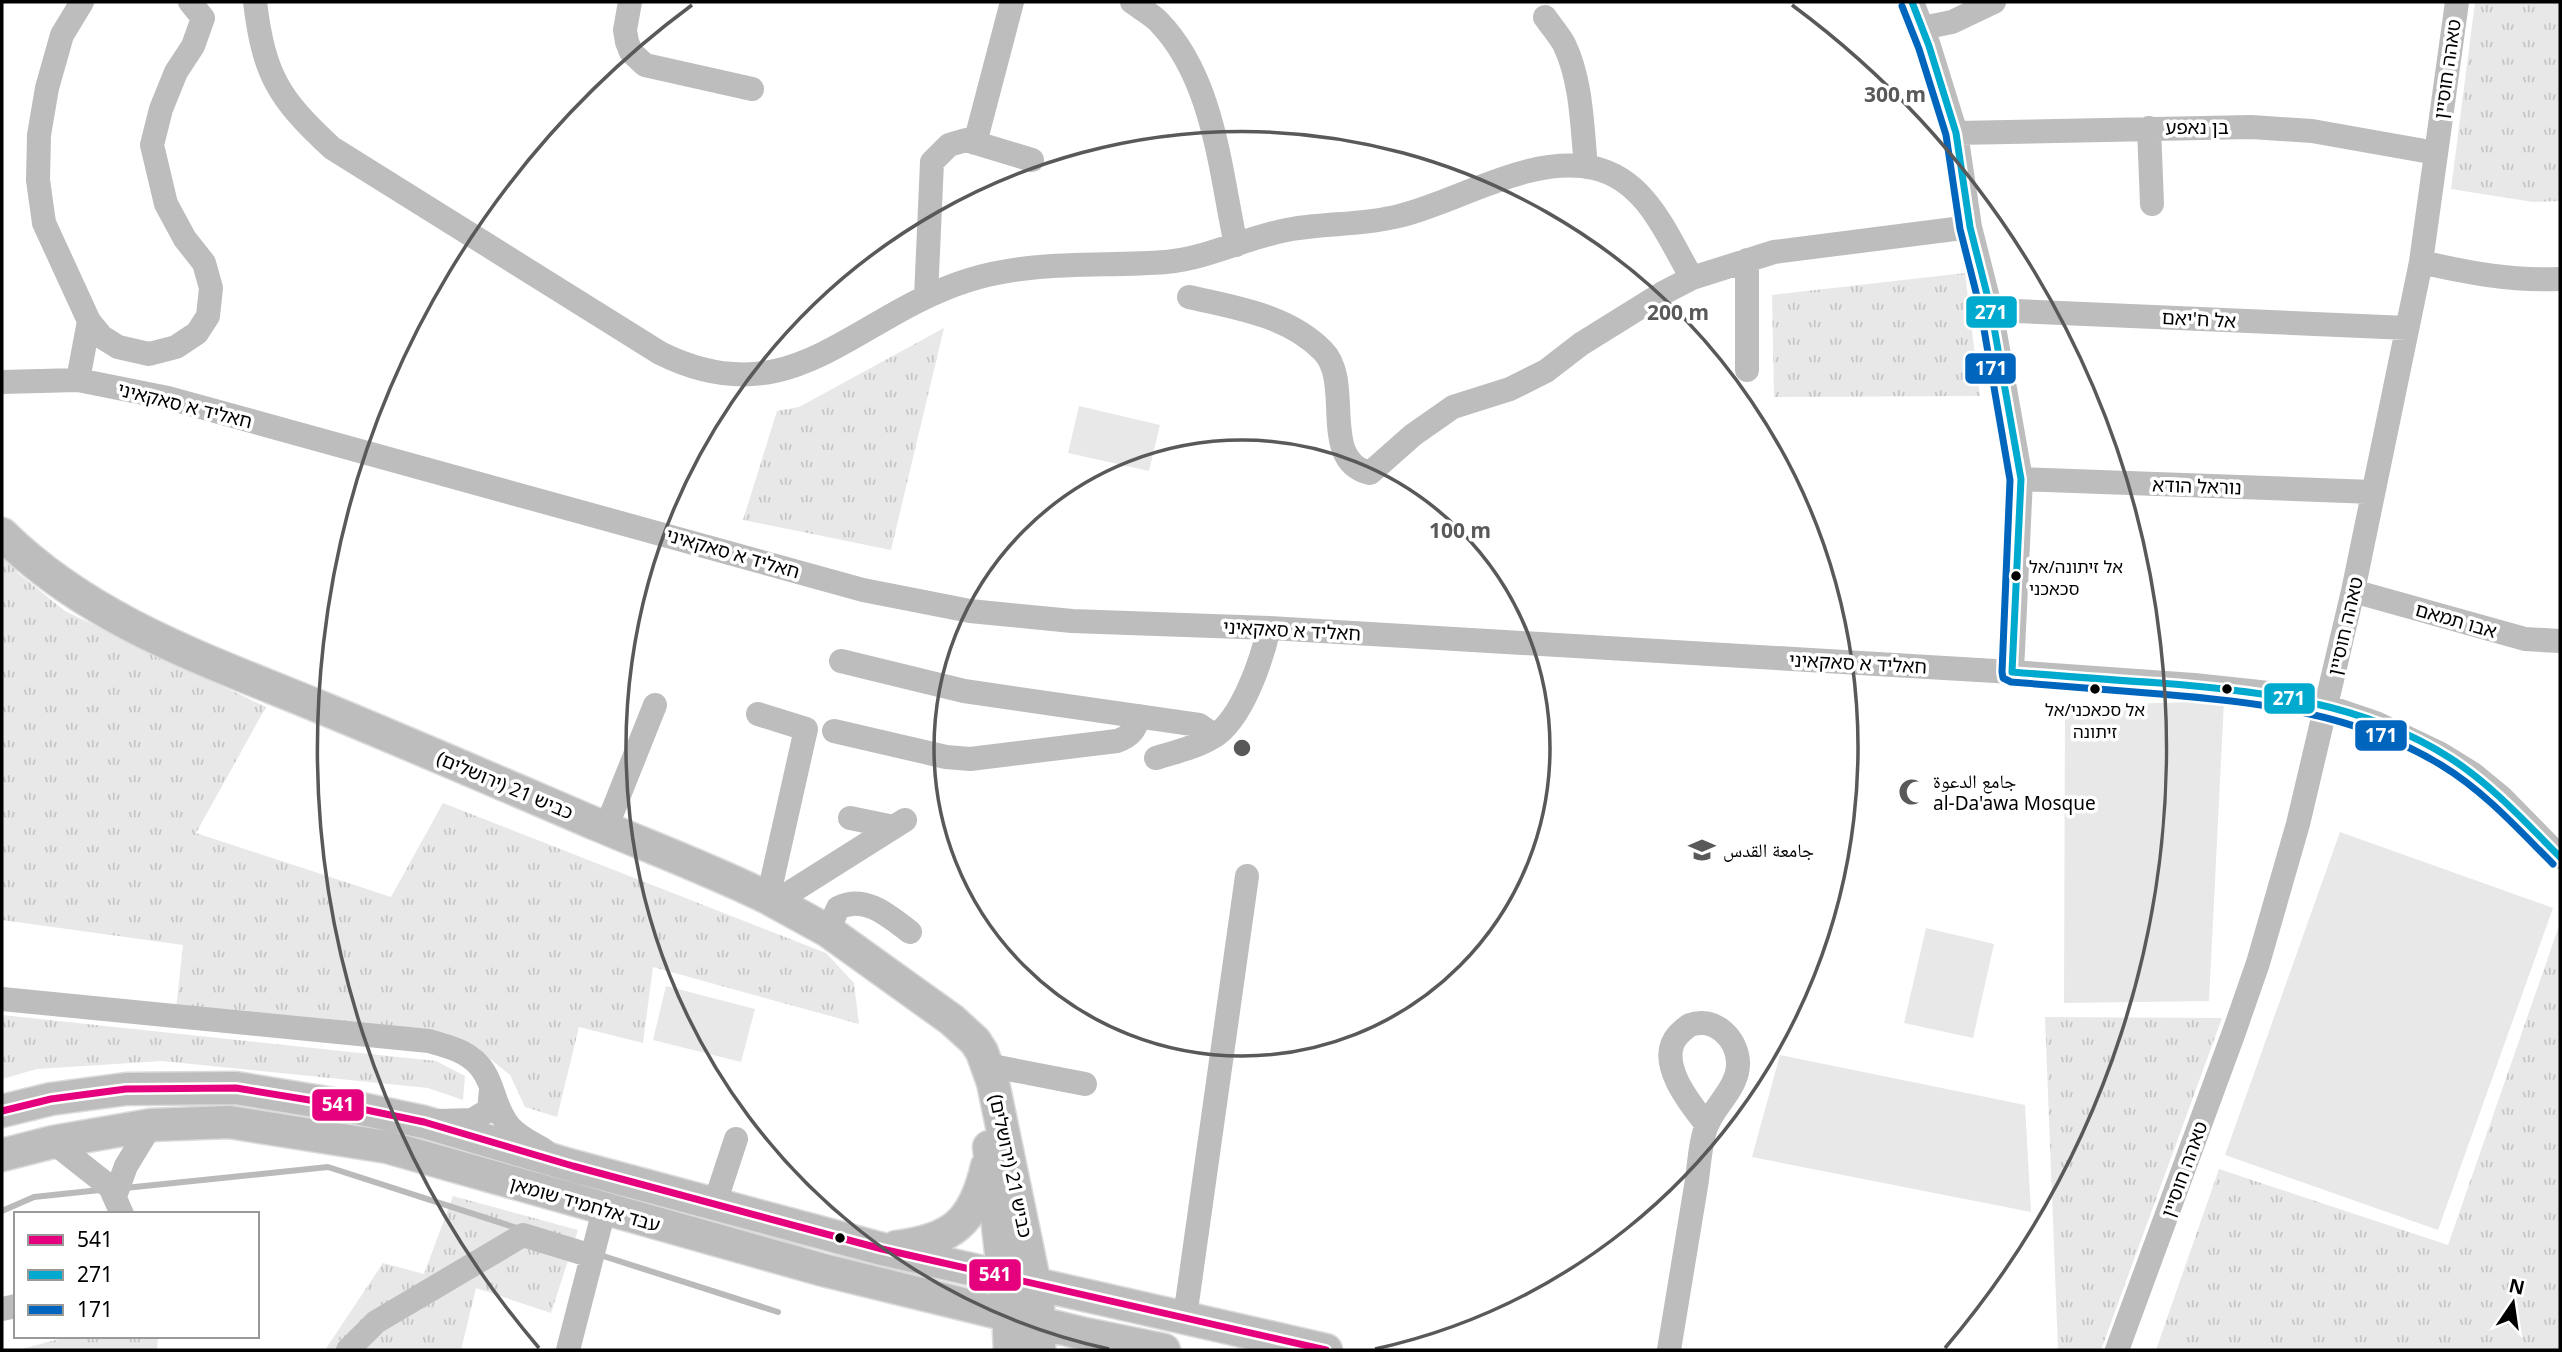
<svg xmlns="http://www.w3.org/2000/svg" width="2562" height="1352" font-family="'Noto Sans','Noto Naskh Arabic','Noto Sans Hebrew',sans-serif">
<defs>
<pattern id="grass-tufts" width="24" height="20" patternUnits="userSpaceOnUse" patternTransform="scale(1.75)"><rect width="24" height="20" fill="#e8e8e8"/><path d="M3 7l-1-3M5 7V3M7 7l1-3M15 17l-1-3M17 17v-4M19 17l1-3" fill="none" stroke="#c5c5c5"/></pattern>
</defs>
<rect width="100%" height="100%" fill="#fff"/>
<!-- grass -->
<path fill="url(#grass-tufts)" d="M2475 2H2560V201L2533 202 2451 189Z
M1965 273 1980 396 1774 397 1772 295Z
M944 328 891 550 743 520 777 411 799 407Z
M2 549 9 555 18 573 65 611 266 707 196 833 391 897 443 803 826 953 854 983 859 1024 653 967 643 1043 579 1027 557 1117 525 1107 510 1075 484 1054 446 1033 176 1009 183 945 2 920Z
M2560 923V1350H2156L2219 1169 2448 1245Z
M2 1015 436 1061 465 1076 463 1100 428 1088 162 1061 37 1069 2 1079Z
M2045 1017 2222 1018 2101 1350H2058Z
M453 1196 578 1230 551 1313 476 1288 461 1350H325L383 1263 424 1274Z
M70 1336H158L157 1350H18Z"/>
<!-- pitch -->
<path fill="#e8e8e8" d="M1079 406 1160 425 1149 471 1068 453Z
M2224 701 2209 1001 2064 1003 2065 706Z
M2340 832 2553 908 2438 1230 2225 1155Z
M1926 928 1994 944 1973 1038 1904 1023Z
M666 986 755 1009 741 1062 653 1040Z
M1780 1055 2025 1105 2031 1212 1752 1157Z"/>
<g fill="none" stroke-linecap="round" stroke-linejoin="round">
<!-- stream -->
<path stroke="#bababa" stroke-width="6" d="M125 1188 328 1167 520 1229
M2 1211 34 1197 100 1190
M600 1255 778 1312"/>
<!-- major casing -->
<g stroke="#dbdbdb" stroke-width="35">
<path id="major" d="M2 534C92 623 212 662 325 709 417 747 507 786 598 825 655 849 713 871 768 898L828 931 952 1020 975 1041 982 1052 993 1083 1035 1285 1040 1323 1039 1350
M2 1111 51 1099 126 1089 236 1088 352 1107 424 1122 573 1166 882 1249 1326 1350
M989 1147 1008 1315 1010 1350
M2 1155 53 1142 151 1125 229 1122 387 1147 823 1270 1085 1334 1164 1350
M896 1247C952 1240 974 1223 987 1166"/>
</g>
<!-- minor -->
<path stroke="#bdbdbd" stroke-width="24" d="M82 2 62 35 47 88 39 135 38 180 44 223 89 321 102 337 118 347 149 354 176 347 197 333 208 316 211 288 204 263 185 239 166 204 152 145 161 109 176 72 193 46 203 18 190 2
M255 2C264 75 278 98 332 148L660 353C792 419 853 316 969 280 1033 260 1100 267 1166 262 1210 258 1249 236 1292 229 1327 223 1364 225 1399 216 1460 201 1530 154 1594 168 1647 180 1667 236 1692 278
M630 2 625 30 627 42 631 52 645 65 752 89
M1132 2C1140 8 1151 14 1158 21 1214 78 1220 171 1236 245
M1912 2 1929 46 1956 133 1970 227 1991 310 2021 479 2012 672
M1545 17C1551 26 1559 35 1564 44 1582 81 1582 127 1586 167
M1922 28 1952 22 1994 2
M2149 128 2152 204
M1956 133 2251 127 2312 131 2436 153
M975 143 1012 2
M2421 262C2469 273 2511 281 2560 279
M926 297 932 162 949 145 966 140 1032 160
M1189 297C1236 308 1288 315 1323 351 1354 382 1318 461 1370 473L1413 435 1453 407 1510 389 1546 371 1581 344 1663 293 1692 278 1774 252 1970 227
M1991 310 2407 328
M1747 370V260
M78 380 89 321
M2 382 78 380 168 398 863 590 970 611 1072 621 1269 628 2012 672 2194 685 2278 694 2326 706 2376 723 2439 753 2473 774 2501 797 2560 857
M2021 479 2373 492
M2353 591 2525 639 2560 641
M841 661 964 691 1199 725 1215 736
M758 714 806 729 768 898
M834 731 946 757 970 759 1117 741C1131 736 1135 730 1139 716
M1156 758C1175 752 1195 748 1213 737 1242 720 1262 659 1269 628
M850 818 894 827
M606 828 655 705
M775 902 905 820
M828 931 838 908C865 894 889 916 910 932
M2 999 429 1041C450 1047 472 1052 484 1072 495 1089 494 1107 509 1126 518 1137 532 1143 544 1150
M987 1065 1085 1084
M439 1121 472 1120 489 1110 491 1090
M53 1142 110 1187 122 1214
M115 1196 126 1166 151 1125
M715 1203 736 1139
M2 1309 16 1306
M1185 1317 1247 876
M348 1350 376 1322 523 1235 592 1256
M568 1350 604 1210
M1669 1350C1678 1296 1687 1241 1696 1186 1699 1169 1700 1138 1708 1123 1717 1103 1739 1086 1738 1062 1737 1038 1714 1016 1690 1025 1686 1027 1681 1032 1678 1035 1655 1061 1690 1104 1707 1125
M2117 1350 2234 1032 2258 963 2298 824 2353 591 2421 262 2457 2"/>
<!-- major -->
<use href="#major" stroke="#bdbdbd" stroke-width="32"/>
<!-- bus-1 casing -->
<g stroke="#fff" stroke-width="12">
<path id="bus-1" d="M2 1111 51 1099 126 1089 236 1088 352 1107 424 1122 573 1166 882 1249 1326 1350"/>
</g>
<!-- bus-2 casing -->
<g stroke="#fff" stroke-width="12">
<path id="bus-2" d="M1912 2 1929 46 1956 133 1970 227 1991 310 2021 479 2012 672C2061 676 2111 680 2160 683 2260 691 2363 702 2450 758 2492 785 2525 822 2560 857"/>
</g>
<!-- bus-3 casing -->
<g stroke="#fff" stroke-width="12">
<path id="bus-3" d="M1902 6 1919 49 1946 135 1960 229 1981 312 2010 480 2002 672 2003 678 2011 682C2061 686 2110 690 2160 694 2258 702 2356 713 2441 765 2484 791 2518 829 2553 864"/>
</g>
<!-- bus-1 -->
<use href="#bus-1" stroke="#e5007d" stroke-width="7"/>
<!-- bus-2 -->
<use href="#bus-2" stroke="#00a9ce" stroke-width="7"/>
<!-- bus-3 -->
<use href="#bus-3" stroke="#0065bd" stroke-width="7"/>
</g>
<!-- distance rings -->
<g fill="none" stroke="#595959" stroke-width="3.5">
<circle cx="1242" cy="748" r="308"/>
<path d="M1109 1349A616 616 0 1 1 1375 1349"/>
<path d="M539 1348A924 924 0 0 1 692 5M1792 5A924 924 0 0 1 1945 1348"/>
</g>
<!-- icons -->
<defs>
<g id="mosque-bare" transform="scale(2.1)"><path d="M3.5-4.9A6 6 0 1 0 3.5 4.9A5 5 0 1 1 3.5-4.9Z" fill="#595959" stroke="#fff" stroke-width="2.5" paint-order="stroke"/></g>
<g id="university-bare" transform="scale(2.1)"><path d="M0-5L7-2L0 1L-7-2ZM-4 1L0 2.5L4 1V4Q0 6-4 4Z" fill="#595959" stroke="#fff" stroke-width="2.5" paint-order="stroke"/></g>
</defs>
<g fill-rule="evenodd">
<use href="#mosque-bare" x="1912" y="792"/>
<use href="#university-bare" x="1702" y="850"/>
</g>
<!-- markers -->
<g fill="#000" stroke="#fff" stroke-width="2.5">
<circle cx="2016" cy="576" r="6"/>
<circle cx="2095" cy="689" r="6"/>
<circle cx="2227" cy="689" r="6"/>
<circle cx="840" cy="1238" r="6"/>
</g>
<g text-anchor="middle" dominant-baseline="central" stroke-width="7" stroke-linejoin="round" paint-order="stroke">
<!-- bus labels -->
<g font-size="17" fill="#000" stroke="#fff" text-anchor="start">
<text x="2029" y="566">אל זיתונה/אל<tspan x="2029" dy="22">סכאכני</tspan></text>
<text x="2095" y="709" text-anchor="middle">אל סכאכני/אל<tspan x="2095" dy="22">זיתונה</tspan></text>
</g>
<!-- street labels -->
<g font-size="19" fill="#000" stroke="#fff">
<text transform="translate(2447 69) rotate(-82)">טאהה חוסיין</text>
<text x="2197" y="127">בן נאפע</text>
<text transform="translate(2199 319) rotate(3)">אל ח'יאם</text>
<text transform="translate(185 405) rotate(14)">חאליד א סאקאיני</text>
<text transform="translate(2197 486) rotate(2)">נוראל הודא</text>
<text transform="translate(733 553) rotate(16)">חאליד א סאקאיני</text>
<text transform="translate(2456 620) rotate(16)">אבו תמאם</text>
<text transform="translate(2345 626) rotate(-77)">טאהה חוסיין</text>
<text transform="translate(1292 630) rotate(3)">חאליד א סאקאיני</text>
<text transform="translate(1858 663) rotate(3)">חאליד א סאקאיני</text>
<text transform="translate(505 785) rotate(23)">כביש 21 (ירושלים)</text>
<text transform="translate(1011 1166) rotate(78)">כביש 21 (ירושלים)</text>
<text transform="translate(2184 1169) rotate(-70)">טאהה חוסיין</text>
<text transform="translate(585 1204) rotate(16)">עבד אלחמיד שומאן</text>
</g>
<!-- poi labels -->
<g font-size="19" fill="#000" stroke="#fff" text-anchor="start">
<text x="1933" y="781">جامع الدعوة<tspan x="1933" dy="22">al-Da'awa Mosque</tspan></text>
<text x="1723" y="850">جامعة القدس</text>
</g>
</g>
<circle cx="1242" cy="748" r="10" fill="#595959" stroke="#fff" stroke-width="3.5"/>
<g font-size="21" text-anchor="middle" font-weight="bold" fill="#595959" stroke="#fff" stroke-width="7" stroke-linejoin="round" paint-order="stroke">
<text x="1895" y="102">300 m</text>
<text x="1678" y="320">200 m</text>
<text x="1460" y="538">100 m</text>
</g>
<g stroke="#fff" stroke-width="2.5">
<rect x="1965" y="295" width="53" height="34" rx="7" fill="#00a9ce"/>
<rect x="1964" y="352" width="53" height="33" rx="7" fill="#0065bd"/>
<rect x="2263" y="682" width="53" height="33" rx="7" fill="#00a9ce"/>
<rect x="2354" y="719" width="54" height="33" rx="7" fill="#0065bd"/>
<rect x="311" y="1088" width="54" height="34" rx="7" fill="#e5007d"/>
<rect x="968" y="1258" width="54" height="34" rx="7" fill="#e5007d"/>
</g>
<g font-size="19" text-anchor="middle" font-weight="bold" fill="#fff">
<text x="1991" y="319">271</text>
<text x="1991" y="375">171</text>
<text x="2289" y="705">271</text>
<text x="2381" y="742">171</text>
<text x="338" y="1111">541</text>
<text x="995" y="1281">541</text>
</g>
<!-- border -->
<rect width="2562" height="1352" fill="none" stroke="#000000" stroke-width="7"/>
<!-- legend -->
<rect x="14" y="1212" width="245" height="126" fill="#ffffff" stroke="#999999" stroke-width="2"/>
<rect x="28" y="1235" width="35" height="10" fill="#e5007d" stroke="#999999" stroke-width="2"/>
<text x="77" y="1247" font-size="21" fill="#000000">541</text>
<rect x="28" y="1270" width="35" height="10" fill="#00a9ce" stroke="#999999" stroke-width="2"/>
<text x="77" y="1282" font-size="21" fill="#000000">271</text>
<rect x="28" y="1305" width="35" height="10" fill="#0065bd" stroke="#999999" stroke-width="2"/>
<text x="77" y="1317" font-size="21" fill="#000000">171</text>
<!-- north arrow -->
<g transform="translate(2513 1303) rotate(13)" stroke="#ffffff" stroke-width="5" paint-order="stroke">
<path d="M0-5L12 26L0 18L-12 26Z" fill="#000000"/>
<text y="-10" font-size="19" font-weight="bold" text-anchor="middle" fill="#000000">N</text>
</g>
</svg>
